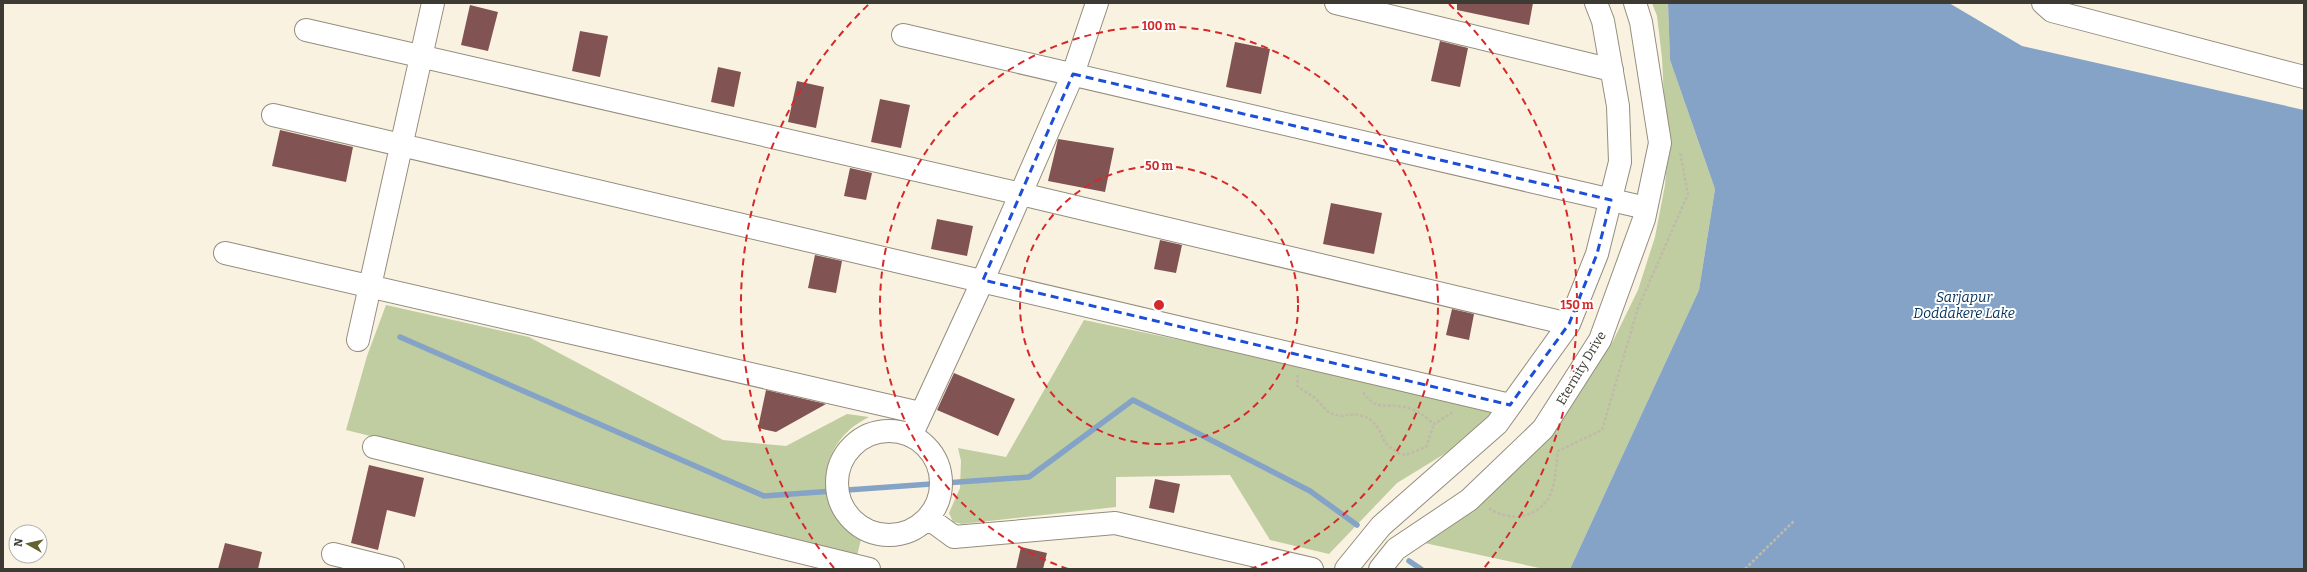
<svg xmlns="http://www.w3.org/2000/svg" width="2307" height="572" font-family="Bitter,serif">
<rect width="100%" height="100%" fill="#faf2e1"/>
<!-- green -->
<path fill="#c0cda0" d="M1652 3H1668L1670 60 1715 189 1699 290 1570 569H1544L1420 542 1562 418 1613 341 1638 290 1655 237 1665 185 1667 159 1662 58 1657 16Z
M386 305 529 337 723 440 786 446 847 414 869 417C816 443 811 505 861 539L857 556 346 430 367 356Z
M1084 320 1223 349 1493 412 1446 453 1397 483 1329 554 1270 540 1230 475 1116 477V507L962 524 953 522 949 513 960 488 961 461 958 448 1006 457Z"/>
<!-- water -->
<path fill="#84a3c6" d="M1668 3H1949L2022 46 2304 110V569H1570L1699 290 1715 189 1670 60Z"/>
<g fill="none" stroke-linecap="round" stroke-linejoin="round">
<!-- stream -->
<path stroke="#84a3c6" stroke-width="5.5" d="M400 337 764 496 1029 477 1133 400 1310 491 1357 525
M1409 561 1421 569"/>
</g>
<!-- building -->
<path fill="#815352" d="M1457 3H1533L1529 25 1457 10Z
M470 5 498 12 488 51 461 45Z
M580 31 608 36 600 77 572 71Z
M1440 41 1468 48 1460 87 1431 81Z
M1235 42 1270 49 1261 94 1226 87Z
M718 67 741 72 734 107 711 102Z
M797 81 824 87 816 128 788 122Z
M880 99 910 105 901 148 871 142Z
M280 130 353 147 346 182 272 166Z
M1058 139 1114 148 1105 192 1048 181Z
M850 168 872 173 866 200 844 196Z
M1331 203 1382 213 1374 254 1323 244Z
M937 219 973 226 967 256 931 249Z
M1160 240 1182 245 1176 273 1154 269Z
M815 255 842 261 836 293 808 288Z
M1452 309 1474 314 1469 340 1446 335Z
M954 373 1015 399 998 436 937 410Z
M766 390 826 404 776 432 758 428Z
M369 465 424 478 415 517 387 510 378 550 351 543Z
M1155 479 1180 484 1174 513 1149 508Z
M225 543 262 552 258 569H218Z
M1021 547 1047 553 1043 569H1016Z"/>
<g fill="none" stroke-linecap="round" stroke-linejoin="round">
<!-- minor casing -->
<g stroke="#948d7e" stroke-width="24">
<path id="minor" d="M1336 3 1612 70
M306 30 1021 194 1569 324
M903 35 1646 208
M273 115 1510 405
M225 253 920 413
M358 340 433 3
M837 483a52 52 0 1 1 104 0a52 52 0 1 1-104 0Z
M911 436 983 280 1073 74 1097 3
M374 447 869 569
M928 518 954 537 1115 523 1312 569
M333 554 393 569
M1346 569 1381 526 1497 424 1569 324 1597 254 1620 162 1618 106 1603 21 1596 3
M1380 569 1396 549 1469 500 1543 429 1600 340 1644 219 1660 143 1641 22 1635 3"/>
</g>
<!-- major casing -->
<g stroke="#948d7e" stroke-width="24">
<path id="major" d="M2043 3 2052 11 2304 77"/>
</g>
<!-- path -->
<path stroke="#c0b9ac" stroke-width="2.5" stroke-dasharray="3 2" stroke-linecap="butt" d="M1298 375 1297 386 1315 398 1329 413 1341 416 1355 414 1369 418 1379 429 1385 443 1398 453 1406 455 1426 447 1434 424
M1363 392C1377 412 1385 403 1404 407 1416 409 1425 416 1434 424L1453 412
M1489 508C1508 522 1537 519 1549 497 1556 484 1556 465 1558 451L1602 430 1638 308 1688 194 1680 152
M1745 569 1794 521"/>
<!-- minor -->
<use href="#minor" stroke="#fff" stroke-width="22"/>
<!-- major -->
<use href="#major" stroke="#fff" stroke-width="22"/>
</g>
<!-- marked area -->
<path fill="none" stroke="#1d4ed8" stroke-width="3" stroke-dasharray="8 5" stroke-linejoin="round" d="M1073 74 1611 200 1597 254 1569 324 1510 405 983 280Z"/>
<!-- distance rings -->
<g fill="none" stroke="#d62828" stroke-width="2" stroke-dasharray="7 5">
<circle cx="1159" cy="305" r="139"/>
<path d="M1068 569A279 279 0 1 1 1250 569"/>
<path d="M834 568A418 418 0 0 1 869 4M1449 4A418 418 0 0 1 1484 568"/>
</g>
<g text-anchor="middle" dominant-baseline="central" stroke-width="4" stroke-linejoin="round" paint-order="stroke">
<!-- street labels -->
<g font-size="13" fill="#3d3933" stroke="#fff">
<text transform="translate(1581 368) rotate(-59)">Eternity Drive</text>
</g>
<!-- water labels -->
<g font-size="14" font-style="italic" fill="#00305c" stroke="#fff">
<text x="1964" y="297">Sarjapur<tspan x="1964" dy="16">Doddakere Lake</tspan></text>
</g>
</g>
<circle cx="1159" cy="305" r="6" fill="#d62828" stroke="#fff" stroke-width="2"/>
<g font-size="12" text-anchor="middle" font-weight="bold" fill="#d62828" stroke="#fff" stroke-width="4" stroke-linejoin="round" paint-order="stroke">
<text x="1159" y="30">100 m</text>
<text x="1159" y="170">50 m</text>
<text x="1577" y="309">150 m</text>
</g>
<!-- border -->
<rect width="2307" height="572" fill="none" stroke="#3d3933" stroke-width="8"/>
<!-- north arrow -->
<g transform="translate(28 544) rotate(278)"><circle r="19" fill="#ffffff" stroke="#b1b0ad"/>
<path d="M0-3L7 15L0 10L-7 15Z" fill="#64622f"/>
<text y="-6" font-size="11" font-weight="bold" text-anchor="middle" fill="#3d3933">N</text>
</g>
</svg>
